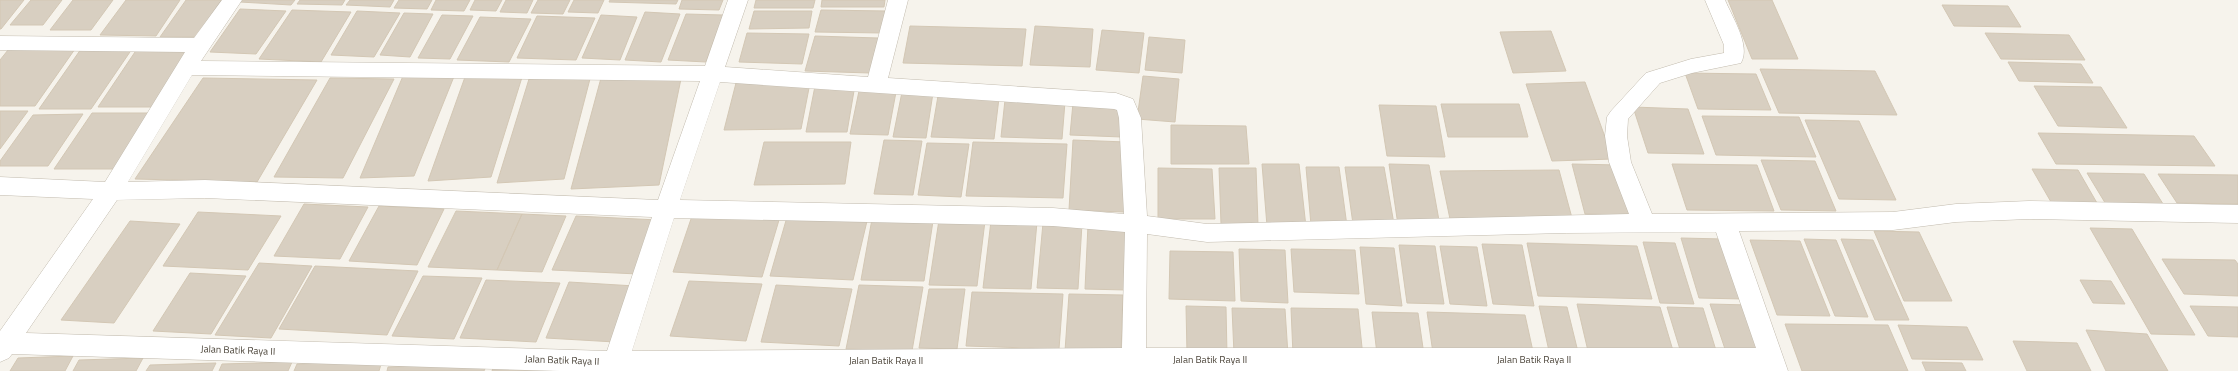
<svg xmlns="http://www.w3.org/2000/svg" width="2238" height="371" font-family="'Titillium Web',sans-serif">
<rect width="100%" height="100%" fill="#f6f3ec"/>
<!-- building -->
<path fill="#d8cfc1" stroke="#d3c7b4" d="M0 0H24L1 29H0Z
M31 0H62L43 25H10Z
M73 0H113L91 30H50Z
M126 0H180L156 36 100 35Z
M186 0H228L204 37H160Z
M241 0H295L291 5 240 2Z
M300 0H345L342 5 297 4Z
M350 0H394L390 7 346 5Z
M399 0H432L427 9 394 8Z
M436 0H470L464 11 431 10Z
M475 0H502L496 11 470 10Z
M506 0H533L527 13 500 12Z
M538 0H570L563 14 531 13Z
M574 0H604L598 13 568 12Z
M610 0H678L676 4 609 2Z
M682 0H723L719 10 679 9Z
M756 0H815L813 8H754Z
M822 0H885L884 7H821Z
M1728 0H1772L1798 59H1752Z
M1942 5 2008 6 2021 27 1954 26Z
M240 9 286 11 256 54 210 52Z
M292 10 351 12 321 62 259 59Z
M821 10 887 11 883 33 815 32Z
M357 11 400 13 374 57 331 55Z
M754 11H812L809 28 749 29Z
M645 12 680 14 661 62 625 60Z
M404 13 433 14 410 57 380 55Z
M686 14 723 15 706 62 668 60Z
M442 15 473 16 450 59 418 58Z
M601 15 637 17 620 60 582 58Z
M537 16 595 18 576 60 517 58Z
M480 17 531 19 509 62 457 60Z
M910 26 1026 29 1022 66 903 63Z
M1035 26 1093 29 1090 67 1030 65Z
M1102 30 1144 33 1139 73 1096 70Z
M1551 31 1566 71 1513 73 1500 32Z
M747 33 809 34 802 64 739 62Z
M1985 33 2069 35 2085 60 2001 59Z
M815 36 878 38 870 73 805 71Z
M1149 37 1185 40 1182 73 1145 70Z
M75 49 35 106H0V60L8 50Z
M81 49H132L91 109H39Z
M137 49H191L154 107H98Z
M2008 62 2081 64 2093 83 2019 81Z
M1760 69 1875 71 1897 115 1779 113Z
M1685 73 1756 74 1771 110 1698 109Z
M455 74 414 176 360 178 403 76Z
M523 74 491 177 428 181 465 77Z
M682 74 659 185 571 189 601 78Z
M591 75 564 179 497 183 529 79Z
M1143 76 1179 79 1175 122 1137 119Z
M203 78 317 80 257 182 135 179Z
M330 78 394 79 343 178 274 177Z
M1585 82 1613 159 1552 161 1526 84Z
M736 83H810L801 129 724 130Z
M855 85 847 132H806L815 86Z
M2034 86 2101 87 2127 128 2058 126Z
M859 91 896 92 888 135 850 134Z
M902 92 933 93 926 138 893 137Z
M938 96 999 98 994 139 931 137Z
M1005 100 1065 102 1062 139 1001 137Z
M1073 103 1123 104 1122 137 1070 135Z
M1441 104H1519L1528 137H1448Z
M1379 105 1436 106 1445 157 1387 156Z
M1633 107 1688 109 1704 154 1648 153Z
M0 111H28L0 149Z
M92 113H151L115 169H54Z
M83 114 48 166H0V161L33 115Z
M1702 116 1799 117 1816 157 1716 155Z
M1805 120 1859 121 1896 200 1839 199Z
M1171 125 1246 126 1249 164H1171Z
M2038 133 2194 136 2215 166 2056 164Z
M884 140 922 141 913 195 874 194Z
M1073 140 1126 142 1124 212 1069 210Z
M764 142H851L845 184 754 185Z
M973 142 1067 144 1063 198 966 196Z
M927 143 969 144 961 197 918 195Z
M1761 160 1815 161 1836 211 1781 210Z
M1262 164H1299L1306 227 1267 226Z
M1389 164 1429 165 1440 226 1398 225Z
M1572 164 1618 165 1632 215 1585 214Z
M1672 164 1757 165 1774 211 1687 210Z
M1306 167H1339L1347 226 1311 225Z
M1345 167H1384L1394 224H1353Z
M1158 168 1212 169 1215 219H1158Z
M1219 168H1256L1258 225 1221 224Z
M2032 169 2078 170 2097 203 2051 202Z
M1559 170 1572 218 1450 219 1440 171Z
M2087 173 2144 174 2165 207 2107 206Z
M2158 174 2238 175V204L2177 203Z
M304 204 368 207 340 259 274 256Z
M379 206 444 209 417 265 349 261Z
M456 211 522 214 497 270 428 267Z
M198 212 281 216 248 270 163 266Z
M522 214 566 216 542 272 497 270Z
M576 216 658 220 638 274 552 270Z
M692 216 779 220 762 277 673 272Z
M787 217 867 221 853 280 770 276Z
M872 219 933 221 924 281 861 280Z
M939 220 985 221 977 286 929 285Z
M130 221 180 224 114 323 61 320Z
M991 221 1037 222 1031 289 983 288Z
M1043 223 1082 224 1078 289 1037 288Z
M1088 225 1129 226 1126 290 1085 289Z
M2090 228 2132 229 2195 335 2151 334Z
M1874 231 1919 232 1952 301H1904Z
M1681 238 1723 239 1743 299 1699 298Z
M1804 239 1836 240 1868 317 1835 316Z
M1841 239 1873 240 1909 320H1875Z
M1750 240 1800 241 1830 316 1777 315Z
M1643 242 1675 243 1694 304 1660 303Z
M1527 243 1637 246 1652 299 1538 296Z
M1482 244 1522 245 1534 306 1493 304Z
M1399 245 1435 246 1444 304 1407 303Z
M1440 246 1477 247 1487 306 1450 304Z
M1360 247 1394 248 1402 306 1366 304Z
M1239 249 1285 250 1288 303 1241 301Z
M1291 249 1355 250 1359 294 1294 292Z
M1170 251 1233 252 1235 301 1169 299Z
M2162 259 2235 260 2238 264V296L2184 294Z
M259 263 312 266 271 338 215 335Z
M315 266 418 271 387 335 279 329Z
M190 273 246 276 211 334 153 331Z
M423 276 482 278 454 339 392 336Z
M486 280 560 283 536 342 460 338Z
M2080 280 2111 281 2125 304 2093 303Z
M689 281 762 284 746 341 670 336Z
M569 282 635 286 615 342 546 338Z
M776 285 852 289 839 346 761 342Z
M859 285 923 287 912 351 846 349Z
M929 289H965L957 349 919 348Z
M972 292 1063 294 1059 349 966 346Z
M1069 294 1123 295 1121 352 1065 351Z
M1577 304 1660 307 1674 354 1588 351Z
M1710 304 1748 305 1763 352H1726Z
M1186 306 1226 307 1227 355 1187 354Z
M1539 306 1567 307 1578 352 1549 351Z
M2190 306 2238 307V337L2208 336Z
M1667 307 1703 308 1718 357 1682 356Z
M1232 308 1285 309 1288 355 1234 354Z
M1291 308 1358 309 1363 357 1293 355Z
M1372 312 1418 313 1424 355 1377 354Z
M1427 312 1525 315 1534 356 1433 353Z
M1785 324 1888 325 1908 371H1802Z
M1898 325 1967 327 1983 360 1912 359Z
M2086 330 2147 334 2168 371H2106Z
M2013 341 2077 343 2091 371H2027Z
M73 356 65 371H10L18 358Z
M143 358 136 371H73L79 360Z
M382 361 379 371H294L297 364Z
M292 362 288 371H219L222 364Z
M1922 362 1962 363 1966 371H1926Z
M216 363 212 371H146L150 365Z
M487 364 484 371H387L388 367Z
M553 367 551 371H492L493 368Z"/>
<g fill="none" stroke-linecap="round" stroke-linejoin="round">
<!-- minor casing -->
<g stroke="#c2bbae" stroke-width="1">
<path id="minor" d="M222 0H242L201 61 705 66 728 0H748L725 67 868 77 888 0H908L888 78 1116 93 1133 99 1141 118 1147 216 1207 224 1629 214 1609 162 1605 136 1607 117 1611 111 1646 73 1691 59 1724 53V45L1705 0H1725C1732 17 1751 45 1741 63L1692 73 1660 83 1628 119 1627 136 1631 162 1652 214 1893 212 1956 204 2029 201 2238 205V223L2029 219 1956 222 1893 230 1739 231 1788 371H560L12 354 9 358 0 362V331L93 199 0 195V177L105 182 185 52 0 50V36L194 38ZM192 75 700 81 658 200 205 180 128 182ZM720 82 1114 109 1117 110 1119 118 1124 214 1053 208 680 200ZM205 198 652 217 607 351 26 333 117 200ZM674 218 1053 226 1125 232 1122 348 632 351ZM1716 232 1756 348H1146L1147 234 1207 242 1566 233Z"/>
</g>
<!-- minor -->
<use href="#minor" fill="#fff" fill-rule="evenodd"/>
</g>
<g text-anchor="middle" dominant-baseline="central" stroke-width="3.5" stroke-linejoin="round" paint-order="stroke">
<!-- street labels -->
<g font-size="10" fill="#4b4439" stroke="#fff">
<text transform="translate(238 350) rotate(2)">Jalan Batik Raya II</text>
<text x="1210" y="359">Jalan Batik Raya II</text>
<text x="1534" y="359">Jalan Batik Raya II</text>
<text transform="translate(562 360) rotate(2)">Jalan Batik Raya II</text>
<text x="886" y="360">Jalan Batik Raya II</text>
</g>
</g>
</svg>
